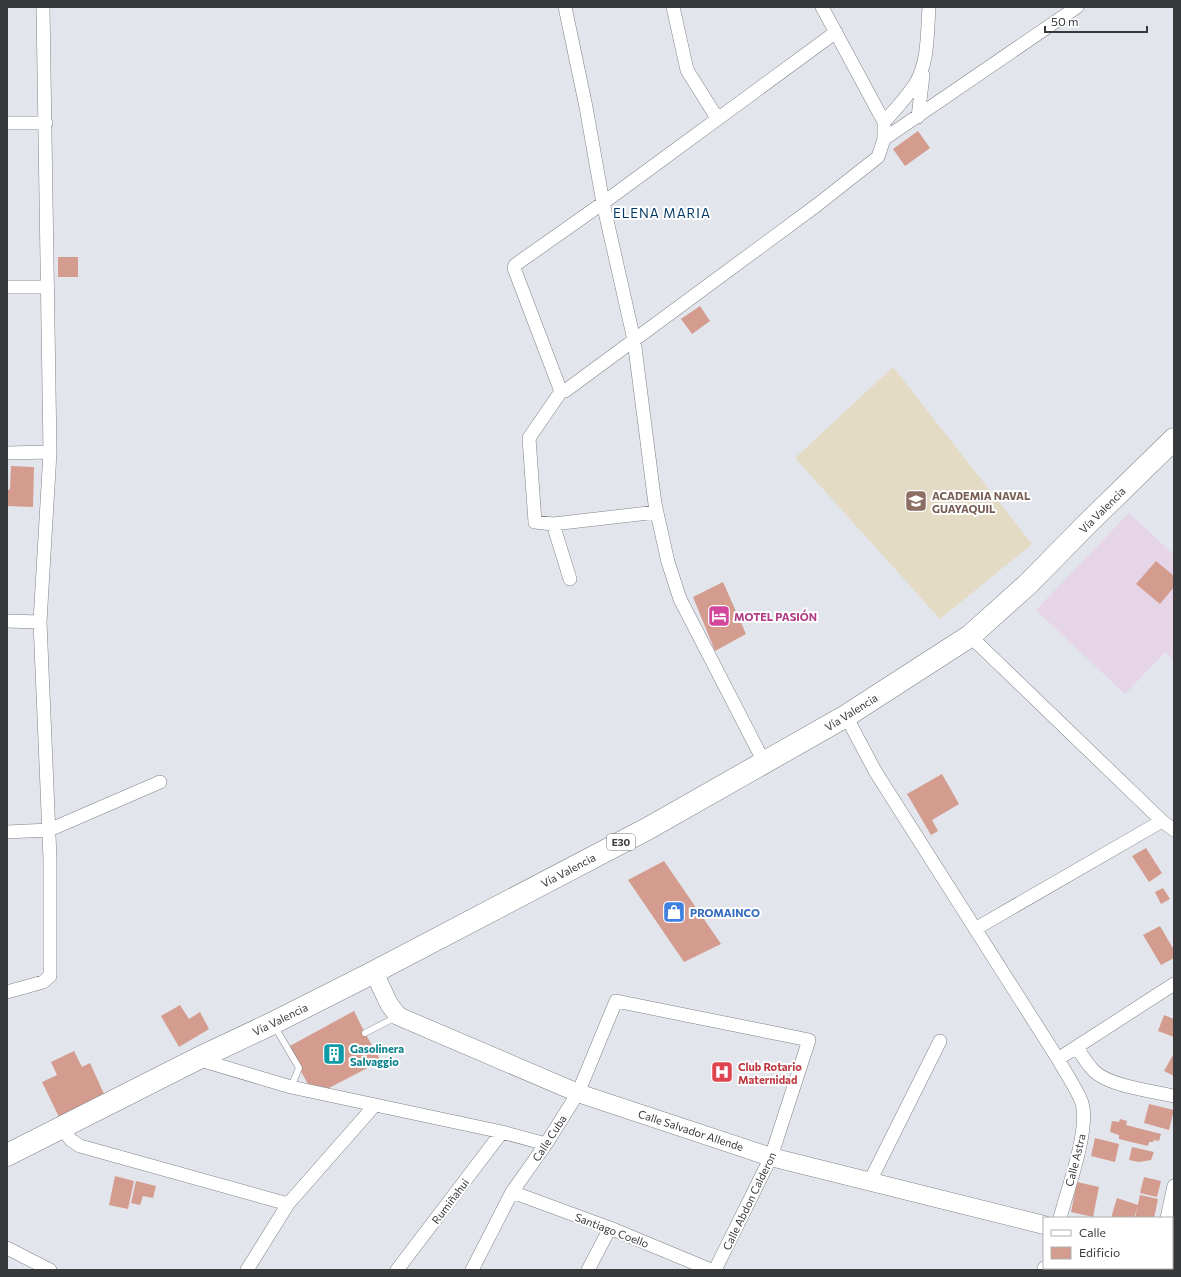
<svg xmlns="http://www.w3.org/2000/svg" width="1181" height="1277" font-family="Commissioner,sans-serif">
<rect width="100%" height="100%" fill="#e2e5eb"/>
<!-- commercial -->
<path fill="#e5d5e7" d="M1129 513 1174 555V660L1165 652 1125 694 1036 610Z"/>
<!-- education -->
<path fill="#e4dbc5" d="M893 367 1032 544 940 619 795 458Z"/>
<!-- building -->
<path fill="#d49c8e" d="M918 131 930 148 905 166 893 149Z
M58 257H78V277H58Z
M700 306 710 321 692 334 681 319Z
M11 466 34 467 33 507 7 506 8 490 10 489Z
M1156 561 1174 576V587L1160 604 1136 584Z
M723 582 746 634 715 651 693 597Z
M942 774 959 804 932 820 938 831 931 835 907 794Z
M1146 848 1162 873 1149 882 1132 856Z
M664 861 721 944 684 962 628 880Z
M1163 888 1170 899 1161 904 1155 892Z
M1160 926 1174 950V958L1161 965 1143 935Z
M180 1005 189 1019 200 1012 209 1029 179 1047 161 1016Z
M354 1011 365 1033 381 1061 325 1090 310 1088 288 1047Z
M1164 1015 1174 1019V1037L1158 1031Z
M74 1051 82 1067 90 1063 105 1096 59 1117 42 1082 57 1075 51 1062Z
M1174 1053V1076L1164 1071Z
M1149 1104 1174 1110 1169 1130 1144 1123Z
M1120 1119 1127 1121 1126 1125 1161 1134 1159 1141 1154 1140 1153 1142H1149L1148 1146 1119 1139V1135L1110 1132 1112 1121 1119 1122Z
M1095 1138 1119 1144 1115 1162 1091 1156Z
M1132 1147 1154 1152 1151 1160 1139 1162 1129 1160Z
M115 1176 134 1181 128 1209 109 1205Z
M1144 1177 1161 1181 1157 1197 1140 1193Z
M136 1181 156 1186 153 1198 143 1196 140 1205 131 1203Z
M1077 1182 1099 1187 1093 1217 1071 1212Z
M1140 1195 1158 1199 1154 1218H1135Z
M1117 1198 1138 1205 1134 1218H1111Z"/>
<g fill="none" stroke-linecap="round" stroke-linejoin="round">
<!-- lane casing -->
<g stroke="#808389" stroke-width="7">
<path id="lane" d="M275 1027 299 1068 291 1087
M365 1033 396 1017"/>
</g>
<!-- street casing -->
<g stroke="#808389" stroke-width="14">
<path id="street" d="M565 7 586 107 603 203 634 340 655 504 668 562 680 599 764 762
M673 7 687 70 717 118
M822 7 884 122C894 111 905 99 914 86 929 63 927 33 929 7
M836 32 603 203 515 265 514 268 560 389 565 391 817 205 878 157 884 139V122
M918 117 923 75
M7 123H46
M884 139 1077 7
M7 287H48
M562 390 529 438 535 522 553 524 570 579
M7 453 50 452
M553 524 657 512
M7 621 40 622
M970 636 1162 821 975 929
M846 716 875 771 1058 1059C1065 1072 1078 1091 1082 1103 1090 1129 1067 1191 1060 1218
M1162 821 1174 830
M7 832 49 830 160 782
M7 992 43 982 50 976V859L40 622 50 452 43 7
M1077 1048C1082 1055 1087 1064 1094 1071 1109 1086 1152 1091 1174 1096
M197 1059 291 1087 502 1132 546 1144
M1058 1059 1174 984
M62 1128 71 1140 80 1146 288 1204
M870 1181 940 1041
M512 1192 610 1228 711 1270
M1167 1218 1174 1186
M7 1248 50 1270
M247 1270 288 1204 375 1105
M397 1270 502 1132
M472 1270 512 1192 546 1144 578 1093 616 1001 809 1040 771 1157 715 1270
M588 1270 610 1228
M1044 1270V1268"/>
</g>
<!-- secondary casing -->
<g stroke="#808389" stroke-width="19">
<path id="secondary" d="M374 972 389 1004 398 1016 578 1093 771 1157 1044 1225
M1172 1256H1174"/>
</g>
<!-- highway casing -->
<g stroke="#808389" stroke-width="23">
<path id="highway" d="M7 1155 197 1059 273 1023 374 972 647 829 846 716 970 636 1028 584 1087 524 1174 439"/>
</g>
<!-- lane -->
<use href="#lane" stroke="#fff" stroke-width="6"/>
<!-- street -->
<use href="#street" stroke="#fff" stroke-width="13"/>
<!-- secondary -->
<use href="#secondary" stroke="#fff" stroke-width="18"/>
<!-- highway -->
<use href="#highway" stroke="#fff" stroke-width="22"/>
</g>
<!-- icons -->
<defs>
<g id="university-square" transform="scale(1.15)"><rect x="-9" y="-9" width="18" height="18" rx="4" fill="#8d6e63" stroke="#fff"/><path d="M0-5L7-2L0 1L-7-2ZM-4 1L0 2.5L4 1V4Q0 6-4 4Z" fill="#fff"/></g>
<g id="hotel-square" transform="scale(1.15)"><rect x="-9" y="-9" width="18" height="18" rx="4" fill="#d1479c" stroke="#fff"/><path d="M-6-4.5h1.5V1H6V5H4.5V3h-9V5H-6ZM-4 0a1.8 1.8 0 1 1 3.6 0ZM.5 0V-2.5h3Q6-2.5 6 0Z" fill="#fff"/></g>
<g id="shop-square" transform="scale(1.15)"><rect x="-9" y="-9" width="18" height="18" rx="4" fill="#3f7fe0" stroke="#fff"/><path d="M-5-2.5h2.3a2.7 3.5 0 0 1 5.4 0H5L5.5 6h-11ZM-1.5-2.5h3a1.5 2.3 0 0 0-3 0Z" fill="#fff"/></g>
<g id="building-square" transform="scale(1.15)"><rect x="-9" y="-9" width="18" height="18" rx="4" fill="#0f9aa8" stroke="#fff"/><path d="M-4-6H4V6H1V3H-1V6H-4ZM-2.5-4.3h1.7v1.8h-1.7ZM.8-4.3h1.7v1.8H.8ZM-2.5-1h1.7V.8h-1.7ZM.8-1h1.7V.8H.8Z" fill="#fff"/></g>
<g id="hospital-square" transform="scale(1.15)"><rect x="-9" y="-9" width="18" height="18" rx="4" fill="#e0444e" stroke="#fff"/><path d="M-5-5h3v3.5h4V-5h3V5h-3V1.5h-4V5h-3Z" fill="#fff"/></g>
</defs>
<g fill-rule="evenodd">
<use href="#university-square" x="916" y="501"/>
<use href="#hotel-square" x="719" y="616"/>
<use href="#shop-square" x="674" y="912"/>
<use href="#building-square" x="334" y="1054"/>
<use href="#hospital-square" x="722" y="1072"/>
</g>
<g text-anchor="middle" dominant-baseline="central" stroke-width="4" stroke-linejoin="round" paint-order="stroke">
<!-- shield labels -->
<rect fill="#fff" stroke="#747476" stroke-width="1" x="607" y="834" width="28" height="16" rx="3"/>
<g font-size="10" font-weight="bold" fill="#38393b">
<text x="621" y="842">E30</text>
</g>
<!-- education labels -->
<g font-size="11" font-weight="bold" fill="#785e54" stroke="#fff" text-anchor="start">
<text x="932" y="495">ACADEMIA NAVAL<tspan x="932" dy="13">GUAYAQUIL</tspan></text>
</g>
<!-- street labels -->
<g font-size="11" fill="#38393b" stroke="#fff">
<text transform="translate(1102 510) rotate(-45)">Vía Valencia</text>
<text transform="translate(851 712) rotate(-32)">Vía Valencia</text>
<text transform="translate(568 870) rotate(-28)">Vía Valencia</text>
<text transform="translate(280 1019) rotate(-26)">Vía Valencia</text>
<text transform="translate(691 1130) rotate(18)">Calle Salvador Allende</text>
<text transform="translate(549 1138) rotate(-57)">Calle Cuba</text>
<text transform="translate(1075 1160) rotate(-76)">Calle Astra</text>
<text transform="translate(450 1201) rotate(-53)">Rumiñahui</text>
<text transform="translate(749 1201) rotate(-64)">Calle Abdon Calderon</text>
<text transform="translate(612 1230) rotate(21)">Santiago Coello</text>
</g>
<!-- hotel labels -->
<g font-size="11" font-weight="bold" fill="#b23c85" stroke="#fff" text-anchor="start">
<text x="734" y="616">MOTEL PASIÓN</text>
</g>
<!-- shop labels -->
<g font-size="11" font-weight="bold" fill="#366cbe" stroke="#fff" text-anchor="start">
<text x="690" y="912">PROMAINCO</text>
</g>
<!-- culture labels -->
<g font-size="11" font-weight="bold" fill="#0d838f" stroke="#fff" text-anchor="start">
<text x="350" y="1048">Gasolinera<tspan x="350" dy="13">Salvaggio</tspan></text>
</g>
<!-- health labels -->
<g font-size="11" font-weight="bold" fill="#be3a42" stroke="#fff" text-anchor="start">
<text x="738" y="1066">Club Rotario<tspan x="738" dy="13">Maternidad</tspan></text>
</g>
<!-- quarter labels -->
<g font-size="13" letter-spacing="1" fill="#003969" stroke="#fff">
<text x="662" y="213">ELENA MARIA</text>
</g>
</g>
<!-- border -->
<rect width="1181" height="1277" fill="none" stroke="#38393b" stroke-width="16"/>
<!-- legend -->
<rect x="1043" y="1217" width="130" height="52" fill="#ffffff" stroke="#afb0b1"/>
<rect x="1051" y="1230" width="20" height="6" fill="#ffffff" stroke="#afb0b1"/>
<text x="1079" y="1237" font-size="12" fill="#38393b">Calle</text>
<rect x="1051" y="1247" width="20" height="12" fill="#d49c8e" stroke="#afb0b1"/>
<text x="1079" y="1257" font-size="12" fill="#38393b">Edificio</text>
<!-- scale -->
<path d="M1045 26v6h102v-6" fill="none" stroke="#38393b" stroke-width="2"/>
<text x="1051" y="26" font-size="12" fill="#38393b" stroke="#ffffff" stroke-width="3" paint-order="stroke">50 m</text>
</svg>
